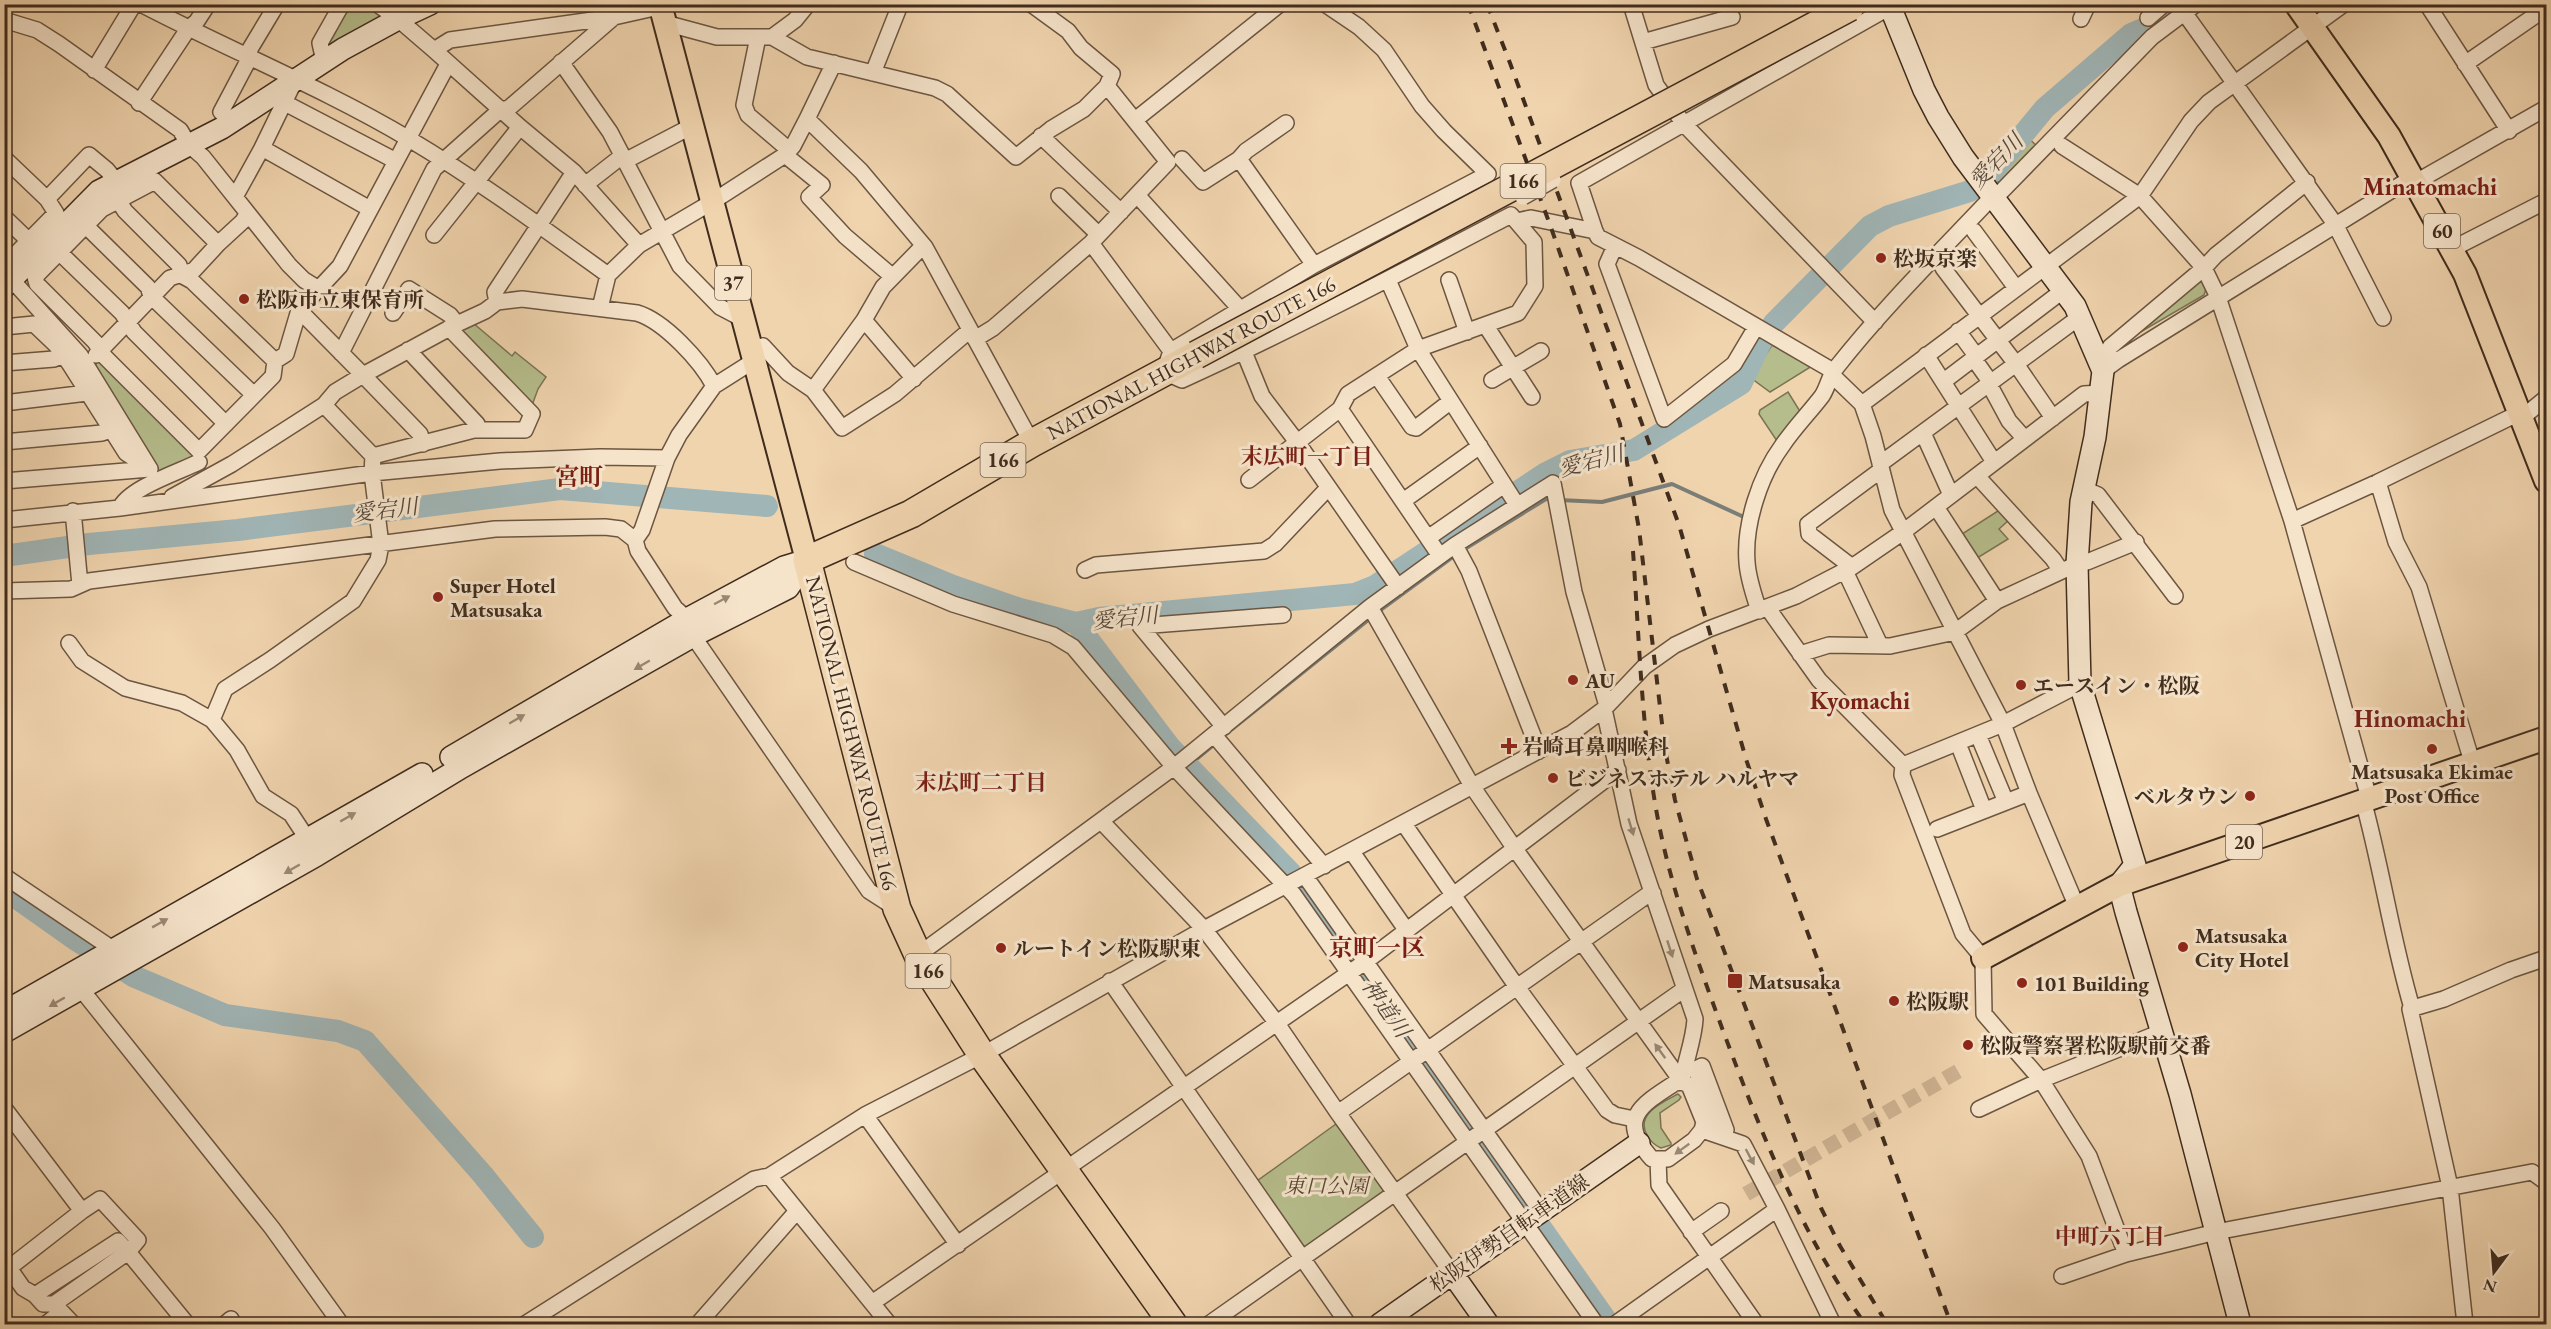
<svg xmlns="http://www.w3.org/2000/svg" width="2551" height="1329" font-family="'EB Garamond','Noto Serif JP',serif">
<rect width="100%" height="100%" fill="#f0d4ae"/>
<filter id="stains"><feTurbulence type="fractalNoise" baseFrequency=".00333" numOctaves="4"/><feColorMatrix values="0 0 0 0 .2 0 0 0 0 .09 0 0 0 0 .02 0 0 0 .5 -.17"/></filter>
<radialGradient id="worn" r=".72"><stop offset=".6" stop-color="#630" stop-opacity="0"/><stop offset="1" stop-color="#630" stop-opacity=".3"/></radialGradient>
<!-- green -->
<path fill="#b6bd8c" stroke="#7b7454" stroke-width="1.5" d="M347 5H365L381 14 380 18 327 49 325 45Z
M2026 136 2038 147 2001 186 1993 175Z
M2202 275 2206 289 2204 295 2125 341Z
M473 323 512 356 515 352 546 377 538 389 531 408 461 334 462 328Z
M1772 345 1812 366 1770 392 1751 378Z
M97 359 198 456 159 477 95 370Z
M1788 392 1801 413 1777 441 1759 414 1760 410Z
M2001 509 2011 518 1999 529 2008 539 1974 560 1959 536Z
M1678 1094 1681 1097 1679 1100 1660 1113 1661 1128 1671 1143V1145L1661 1148C1654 1145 1650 1141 1647 1135 1635 1114 1663 1102 1678 1094Z
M1336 1124 1384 1191 1382 1198 1309 1249 1301 1247 1257 1181Z"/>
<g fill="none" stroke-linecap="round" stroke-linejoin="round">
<!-- stream -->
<path stroke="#7a7e79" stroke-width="4" d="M1559 500 1602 502 1672 484 1746 518
M1463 550 1546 499H1552
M1378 612 1457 554
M1221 738 1372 617
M1188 766 1216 743"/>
<!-- river -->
<path stroke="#a0b5b6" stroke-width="22" d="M875 554 953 586 1020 609 1076 623 1099 618 1355 594 1375 586 1546 473 1570 461 1634 450 1741 384 1761 342 1774 323 1870 226 1889 216 1970 191 1993 171 2045 108 2131 34 2152 25 2172 8 2181 4
M4 556 89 544 238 530 560 489 767 506
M1076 623 1169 746 1290 872 1609 1324
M4 889 76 940 133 976 225 1015 338 1031 365 1041 483 1175 533 1237"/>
<!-- street-tunnel -->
<path stroke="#cdb291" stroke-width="15" stroke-dasharray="15 8" stroke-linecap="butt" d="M1746 1194 1962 1069"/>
<!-- street casing -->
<g stroke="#6c5641" stroke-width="18">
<path id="street" d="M141 4C229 50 323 88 409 139 478 180 543 228 608 275
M377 4 398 19 434 50 520 127 574 172 639 245
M1631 4 1656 85 1684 124 1875 322
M2178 4 2335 224 2383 318
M2427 4 2509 131
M2148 18 2164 4
M2081 19 2088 4
M4 20 37 30 59 44 180 130 189 145 203 157 289 265 304 280 317 288
M665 23 717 37H772L807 57 935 88 947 94 1016 157 1051 129 1084 109 1107 86
M758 37 744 105 748 115 789 150
M772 37 795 20 808 4
M1643 42 1732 17
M434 50 450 40 614 17 672 4
M324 61 320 43 342 4
M561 62 610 132 680 266 720 307 743 319
M448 64 340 266 299 310 363 375 457 324 485 311 497 302 522 299 637 313C664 321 701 361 714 386
M2465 64 2546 8
M94 70 134 4
M873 73 898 10
M295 80 262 148 370 209
M139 103 188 29 197 21 208 4
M285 103 396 161
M807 119 834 63
M1135 120 1280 4
M231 122 221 112 249 59 250 49 277 4
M1041 136 1121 212
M2062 146 2140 196 2204 268 2218 297 2292 521 2369 798
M785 155 822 185 809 197 845 236 893 277
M4 158 47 199 89 155 107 170 117 182
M1182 159 1203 182 1239 159 1314 265
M1239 159 1246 151 1286 123
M625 161 692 126
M2416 182 2546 108
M585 185 622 156
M1137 195 1240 309
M1059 196 1098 234
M235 197 262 148
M1995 198 2152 37 2196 4
M118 200 125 211 179 265 181 275 192 281 275 361
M247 214 243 221 218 244 155 181 102 209 35 277 37 284 95 342 105 357 199 451 273 376 275 361 286 354 299 310
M4 217 29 241
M1517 221 1531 218 1595 231 1598 237 1639 258 1833 371
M85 225 148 287 151 296 254 395
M1595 231 1579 183 1890 7
M1974 231 2016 288
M434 235 520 127
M1091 243 1171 351
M1615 246 1607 264 1664 419 1734 364 1756 327
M2452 249 2546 201
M59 252 122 313 134 332 226 424
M4 266 56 213 47 199
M1943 268 2016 364 2053 418
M12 280 80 355 150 469
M1388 280 1418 349 1517 505
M1449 280 1467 332
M497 302 495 292 574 172
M600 308 608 275 639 245 712 202 785 155 793 146 807 119 861 171 925 247 1032 443
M393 313 409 289 450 315 457 324
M864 320 914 379
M1486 326 1532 397
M4 327 34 324 56 345 69 363 126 453 147 467
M1958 331 1977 357
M975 339 993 328 1091 243 1168 162 1107 86 1112 74 1081 48 1068 31 1031 4
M408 350 477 424 474 430
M753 352 763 346 788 373 813 390 864 320 883 287 923 246
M1244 352 1262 396 1297 442 1398 587
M341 353 434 169 500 110 509 108 614 17
M96 355 170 278 194 270 218 244
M1926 355 1994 462
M1974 359 1991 383
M4 363 54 359 63 355
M2103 371 2118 360 2413 177
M2103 371 2110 347 2204 268 2216 255 2307 182
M1832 375 1862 404 1873 436 1892 510 2003 724 2029 793 2077 907
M1377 376 1412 427 1416 428 1451 401
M1492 380 1541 351
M1944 381 2065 289
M1989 384 2009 421 2025 439
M813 390 842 428 895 394 970 330
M4 403 87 393
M1862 404 2140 196 2191 121 2209 102 2344 4
M324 405 373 456
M1340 409 1440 556
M1923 433 1951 495
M4 442 102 433 111 430
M1880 464 2081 316
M1977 476 2053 559 2061 571
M1249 480 1340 409 1348 394 1418 349 1518 313 1535 286 1534 242 1511 215C1402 272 1294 329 1182 380L1164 372 1171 351 1314 265 1488 174 1444 131 1422 106 1384 50 1359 27 1325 4
M4 481 150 469
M2378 482 2396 542 2419 587 2473 765
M2084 489 2098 495 2175 596
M172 497 232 464 324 405 335 392 363 375 420 434 423 444
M1403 501 1480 446
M1936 507 1997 601
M120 508C129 488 179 472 199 462
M73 511 80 585
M4 520 120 508 372 473 500 461 600 457 667 458
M2292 521 2378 482 2511 417H2523L2546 398
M1428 538 1504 485
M635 540 642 530 667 458 679 435 714 386 755 360
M1455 545 1469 571 1539 751
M854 562 953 604 1053 635 1073 647 1174 767 1294 895 1596 1324
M1852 567 1809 534 1808 524 1881 470
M1085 570 1096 565 1264 551 1275 544 1328 488
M1845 571 1880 645
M4 591 71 589 89 581 495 529 605 527 621 529 635 540 638 551 675 608 687 619
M1370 607 1472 786 1515 849 1682 1082 1689 1085 1704 1122 1702 1130 1694 1140 1668 1159H1652C1617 1120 1639 1106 1675 1083L1682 1082
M1767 607 1819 680 1903 765 1902 775 1963 934 1983 958 1984 1014 2041 1080 2089 1156 2126 1254
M1759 611C1754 595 1748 579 1747 562 1744 524 1760 476 1782 446 1794 428 1809 413 1822 396 1828 387 1829 376 1836 368 1884 307 1940 252 1993 196
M693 636 869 891 897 909
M69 643 82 661 125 688 182 703 212 720
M1800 654 1829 645 1890 646 1955 632 1997 601 2077 564 2087 562 2136 542
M1604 709 1629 824 1695 1019C1694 1040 1685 1061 1682 1082
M1224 727 1140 626 1283 615
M1214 735 1324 866
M1981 742 2006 802
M1961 751 1984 810
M1903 765 2003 724 2080 684
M2363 800C2382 869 2392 940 2412 1008
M1101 821 1204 929 1276 1022 1338 1113 1452 1273
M1404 824 1517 987 1607 1110 1615 1115 1634 1119
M1937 829 2029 793
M312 846 291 814 263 796 237 750 212 720 225 689 270 660 353 601 378 560 381 545 372 473 373 456 474 430H525L532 414 449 328
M1352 852 1407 931
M4 876 120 954
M1305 876 1541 1211
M918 955 1174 767 1370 607 1455 545 1553 483 1574 592 1607 706
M1110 981 1348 1324
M81 989 272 1228 341 1324
M1702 1066 1726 1130 1718 1127 1696 1069Z
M4 1108 82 1211 100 1199 138 1240 128 1252 187 1324
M1979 1109 2041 1080 2161 1032
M1338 1113 1646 896 1653 893
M865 1115 958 1245
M1702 1130 1743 1144 1777 1209 1833 1324
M1658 1160 1659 1185 1756 1324
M769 1176 889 1324
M1691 1232 1721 1211
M2062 1276 2126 1254 2216 1232 2532 1172 2543 1180 2546 1179
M35 1295 23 1288 9 1268 82 1211
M872 1303 1365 962 1618 770
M54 1304 128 1252 118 1241 35 1295 43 1304H54L73 1324
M46 1324 61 1312
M225 1324 231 1319
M525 1324 754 1179 769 1176 865 1115 982 1055 1204 929 1572 733 1604 709 1644 667 1675 645 1709 629 1796 596 1852 567 1903 532 2084 394 2100 393
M698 1324 797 1211
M1209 1324 1683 990
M1615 1324 1777 1209
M2465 1324 2450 1187 2410 1009 2444 999 2511 970 2546 958"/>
</g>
<!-- secondary casing -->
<g stroke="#402c1d" stroke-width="24">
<path id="secondary" d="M1889 4 1924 90 1938 117 1963 157 2075 306 2103 371 2095 437 2081 502 2077 564 2080 684 2135 865 2119 885 2126 912 2180 1094 2240 1324
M4 287 99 191 222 128 343 49 398 19 430 4
M451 757 687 619 784 567 807 560
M4 1012 422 774
M4 1032 317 855 462 767 693 636 788 588 807 560
M1452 1273 1488 1324
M1380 1324 1639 1143"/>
</g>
<!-- primary casing -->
<g stroke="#402c1d" stroke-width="26">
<path id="primary" d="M660 4 807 560
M2296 4 2389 136 2465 274 2546 481
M1983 958 2119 885 2546 738"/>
</g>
<!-- highway casing -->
<g stroke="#402c1d" stroke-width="30">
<path id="highway" d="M1173 1324 982 1055 918 955 897 909 807 560 911 514 1032 443 1196 355"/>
</g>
<!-- street -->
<use href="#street" stroke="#f5e3ca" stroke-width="15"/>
<!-- secondary -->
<use href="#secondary" stroke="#f5e3ca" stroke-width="21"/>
<!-- primary -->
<use href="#primary" stroke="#f0d4ae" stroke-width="22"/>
<!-- highway -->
<use href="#highway" stroke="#f0d4ae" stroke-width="27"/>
<!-- rail -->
<path stroke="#402c1d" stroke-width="4" stroke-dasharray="10 10" stroke-linecap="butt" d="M1468 4 1549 222 1620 424 1639 529 1665 749 1675 800 1697 879 1821 1208 1840 1246 1887 1324
M1487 4 1510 63 1679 525 1746 759 1766 819 1951 1324
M1633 551C1639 635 1641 719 1655 803 1668 881 1695 954 1722 1028 1762 1135 1799 1230 1865 1324"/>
<!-- street-bridge casing -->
<g stroke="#6c5641" stroke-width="18" stroke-linecap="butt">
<path id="street-bridge" d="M1523 197 1553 180"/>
</g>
<!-- highway-bridge casing -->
<g stroke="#402c1d" stroke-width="30" stroke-linecap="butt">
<path id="highway-bridge" d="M1196 355 1850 7"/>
</g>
<!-- street-bridge -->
<use href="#street-bridge" stroke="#f5e3ca" stroke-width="15"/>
<!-- highway-bridge -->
<use href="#highway-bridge" stroke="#f0d4ae" stroke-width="27"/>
</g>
<!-- one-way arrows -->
<defs><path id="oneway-solid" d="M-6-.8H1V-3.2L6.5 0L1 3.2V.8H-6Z" transform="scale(1.5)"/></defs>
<g fill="#9a8874">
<use href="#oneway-solid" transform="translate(722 600) rotate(-28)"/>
<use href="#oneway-solid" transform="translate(642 665) rotate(150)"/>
<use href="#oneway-solid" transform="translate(517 719) rotate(-30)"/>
<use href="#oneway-solid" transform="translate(348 817) rotate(-30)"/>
<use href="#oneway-solid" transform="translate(1631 827) rotate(73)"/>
<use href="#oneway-solid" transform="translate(292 869) rotate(150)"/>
<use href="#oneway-solid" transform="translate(160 923) rotate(-29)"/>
<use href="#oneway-solid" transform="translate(1670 949) rotate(72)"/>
<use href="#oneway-solid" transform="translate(57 1002) rotate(150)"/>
<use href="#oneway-solid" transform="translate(1660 1051) rotate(-126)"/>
<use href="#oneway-solid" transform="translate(1682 1149) rotate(144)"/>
<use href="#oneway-solid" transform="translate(1750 1157) rotate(62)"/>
</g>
<!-- markers -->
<g fill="#8f2418" stroke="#f5e3ca" stroke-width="2">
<circle cx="1881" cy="258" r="6"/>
<circle cx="244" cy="299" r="6"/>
<circle cx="438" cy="597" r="6"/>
<circle cx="1573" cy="680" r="6"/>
<circle cx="2021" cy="685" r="6"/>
<path d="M1506 737h6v6h6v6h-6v6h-6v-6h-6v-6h6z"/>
<circle cx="2432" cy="749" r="6"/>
<circle cx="1553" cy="778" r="6"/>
<circle cx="2250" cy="796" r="6"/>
<circle cx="2183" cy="947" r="6"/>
<circle cx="1001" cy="948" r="6"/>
<rect x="1727" y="973" width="16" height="16" rx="3"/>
<circle cx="2022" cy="983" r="6"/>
<circle cx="1894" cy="1001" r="6"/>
<circle cx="1968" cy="1045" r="6"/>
</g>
<g text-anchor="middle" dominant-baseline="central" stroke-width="6" stroke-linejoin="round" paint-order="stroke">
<!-- shield labels -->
<g fill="#f5e3ca" stroke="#766351" stroke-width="1.5">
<rect x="1500.5" y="164" width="45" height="34" rx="4.5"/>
<rect x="2424" y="214" width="36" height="34" rx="4.5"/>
<rect x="715" y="266" width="36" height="34" rx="4.5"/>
<rect x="980.5" y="443" width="45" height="34" rx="4.5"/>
<rect x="2226" y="825" width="36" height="34" rx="4.5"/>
<rect x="905.5" y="954" width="45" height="34" rx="4.5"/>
</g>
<g font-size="20" font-weight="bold" fill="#402c1d">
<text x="1523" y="181">166</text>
<text x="2442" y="231">60</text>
<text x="733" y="283">37</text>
<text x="1003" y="460">166</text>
<text x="2244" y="842">20</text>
<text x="928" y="971">166</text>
</g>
<!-- poi labels -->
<g font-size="21" font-weight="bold" fill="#402c1d" stroke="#f5e3ca" text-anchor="start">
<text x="1893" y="258">松坂京楽</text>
<text x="256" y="299">松阪市立東保育所</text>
<text x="450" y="585">Super Hotel<tspan x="450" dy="24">Matsusaka</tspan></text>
<text x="1585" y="680">AU</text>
<text x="2033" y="685">エースイン・松阪</text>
<text x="1522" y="746">岩崎耳鼻咽喉科</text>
<text x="2432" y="771" text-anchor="middle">Matsusaka Ekimae<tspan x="2432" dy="24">Post Office</tspan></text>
<text x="1565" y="778">ビジネスホテル ハルヤマ</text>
<text x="2238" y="796" text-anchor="end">ベルタウン</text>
<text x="2195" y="935">Matsusaka<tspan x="2195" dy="24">City Hotel</tspan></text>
<text x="1013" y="948">ルートイン松阪駅東</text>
<text x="1748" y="981">Matsusaka</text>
<text x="2034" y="983">101 Building</text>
<text x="1906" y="1001">松阪駅</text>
<text x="1980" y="1045">松阪警察署松阪駅前交番</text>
</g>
<!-- street labels -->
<g font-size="21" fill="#402c1d" stroke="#f5e3ca">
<text transform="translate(1191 358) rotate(-28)">NATIONAL HIGHWAY ROUTE 166</text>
<text transform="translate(852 733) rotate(76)">NATIONAL HIGHWAY ROUTE 166</text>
<text transform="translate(1509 1233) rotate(-35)">松阪伊勢自転車道線</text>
</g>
<!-- park labels -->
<g font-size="21" font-style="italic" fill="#584933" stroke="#f5e3ca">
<text x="1326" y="1185">東口公園</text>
</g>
<!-- water labels -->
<g font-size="22" font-style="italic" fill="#53473c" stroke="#f5e3ca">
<text transform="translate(1996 161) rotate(-46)">愛宕川</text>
<text transform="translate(1591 461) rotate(-15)">愛宕川</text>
<text transform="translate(385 510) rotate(-7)">愛宕川</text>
<text transform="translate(1125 618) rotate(-6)">愛宕川</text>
<text transform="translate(1386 1008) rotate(55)">神道川</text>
</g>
<!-- neighbourhood labels -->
<g font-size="22" font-weight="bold" fill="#7a1f14" stroke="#f5e3ca">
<text x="1307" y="456">末広町一丁目</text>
<text x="981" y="782">末広町二丁目</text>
<text x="2110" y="1236">中町六丁目</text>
</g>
<!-- quarter labels -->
<g font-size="24" font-weight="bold" fill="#7a1f14" stroke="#f5e3ca">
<text x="2430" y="186">Minatomachi</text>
<text x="579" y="476">宮町</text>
<text x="1860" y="700">Kyomachi</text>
<text x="2410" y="718">Hinomachi</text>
<text x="1377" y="947">京町一区</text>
</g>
</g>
<!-- margin -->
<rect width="2551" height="1329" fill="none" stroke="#f0d4ae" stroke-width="24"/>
<rect x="6" y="6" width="2539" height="1317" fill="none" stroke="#402c1d" stroke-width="3"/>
<rect x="12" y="12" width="2527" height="1305" fill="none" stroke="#402c1d" stroke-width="1.5"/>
<!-- north arrow -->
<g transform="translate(2494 1272) rotate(196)" stroke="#f5e3ca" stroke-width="4.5" paint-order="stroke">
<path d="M0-4.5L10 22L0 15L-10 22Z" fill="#402c1d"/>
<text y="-9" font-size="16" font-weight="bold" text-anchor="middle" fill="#402c1d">N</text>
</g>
<rect width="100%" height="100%" filter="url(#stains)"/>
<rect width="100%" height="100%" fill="url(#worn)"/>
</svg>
